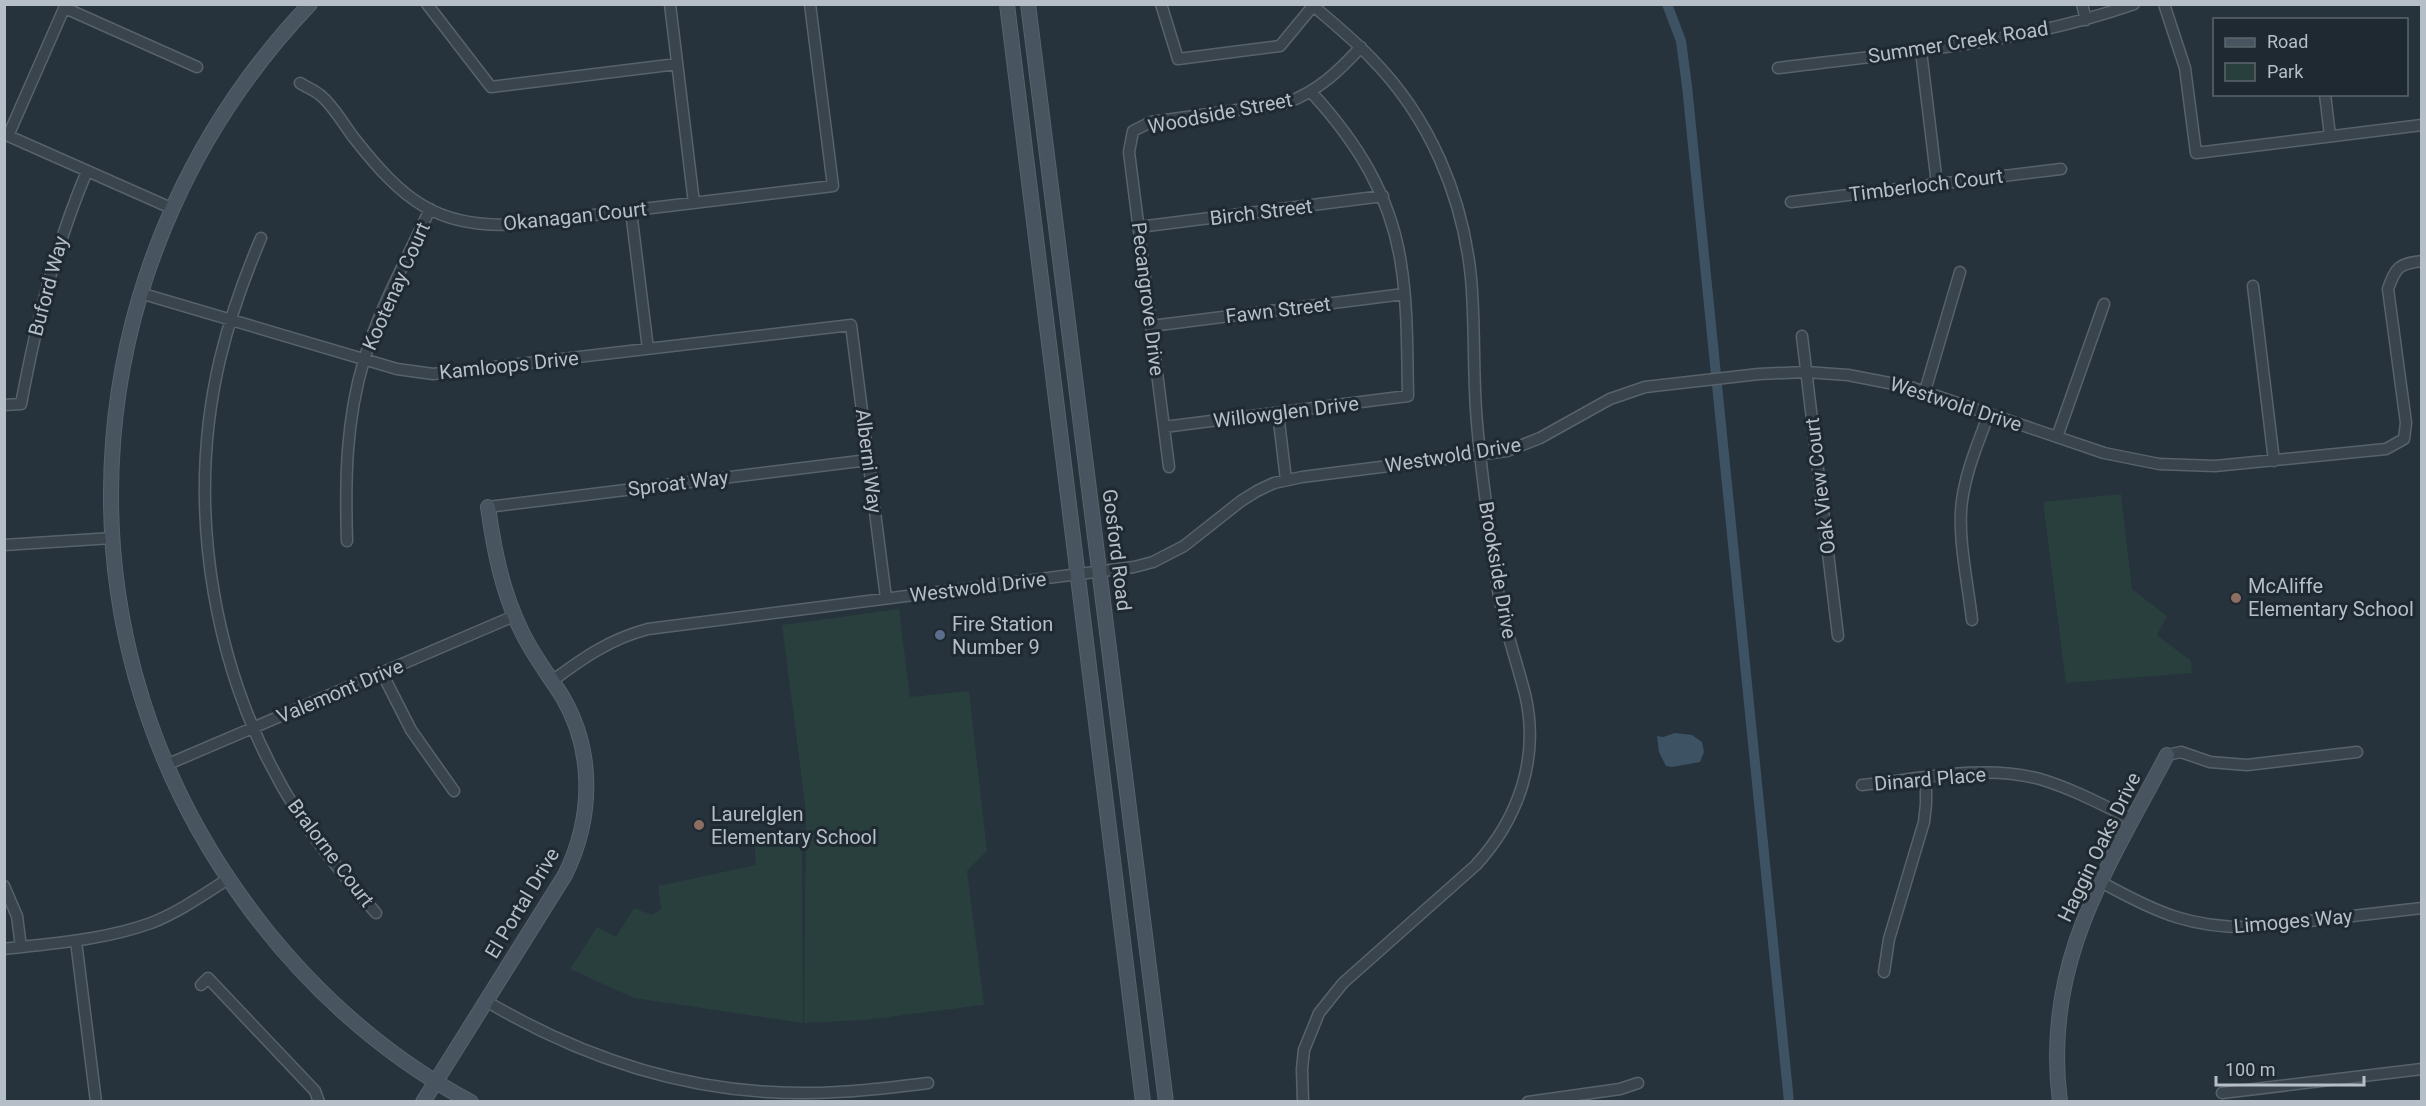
<svg xmlns="http://www.w3.org/2000/svg" width="2426" height="1106" font-family="Roboto,sans-serif">
<rect width="100%" height="100%" fill="#26323c"/>
<!-- green -->
<path fill="#293f3d" d="M2121 494 2132 589 2167 616 2157 635 2191 661 2192 673 2066 683 2043 502Z
M899 609 910 697 969 691 987 851 967 871 984 1005 865 1020 804 1023 806 812 782 625Z
M802 836 803 1023 634 998 570 969 597 927 616 937 634 908 652 915 661 909 658 886 756 865 754 840Z"/>
<!-- water -->
<path fill="#3d5363" d="M1675 733 1692 735 1702 742 1704 752 1700 762 1672 767 1666 766 1659 752 1657 736 1663 737Z"/>
<g fill="none" stroke-linecap="round" stroke-linejoin="round">
<!-- canal -->
<path stroke="#3d5363" stroke-width="10" d="M1667 4 1681 41 1687 86 1789 1102"/>
<!-- street casing -->
<g stroke="#58626a" stroke-width="13">
<path id="street" d="M427 4 491 87 677 64
M670 4 694 203
M1161 4 1178 59 1280 46 1313 6
M2082 4 2086 20
M2164 4 2185 68 2196 153 2422 125
M65 8 197 67
M1921 51 1937 184
M1778 68C1898 53 2020 44 2134 4
M300 83C306 87 314 90 320 95 333 105 344 125 354 138 402 199 437 230 519 224L833 186 810 4
M2325 94 2330 136
M4 134 171 208
M8 136 66 4
M1791 202 2061 169
M631 211 648 349
M1139 227 1383 196
M261 238C244 278 230 317 220 359 184 512 214 681 298 813 321 849 348 881 376 913
M2253 286 2274 461
M140 293 397 369 433 374 851 325 886 598
M1151 326 1404 294
M1802 336 1838 636
M1925 391 1960 272
M4 405 21 404C37 320 54 250 87 171
M1278 413 1286 480
M1164 427 1408 396C1407 353 1408 307 1401 264 1391 196 1357 142 1311 92
M2057 437 2104 304
M1169 467 1129 152 1133 131 1151 122 1286 103C1318 91 1338 72 1361 47
M488 507 868 460
M347 541C345 479 346 420 364 360 380 307 407 259 430 209
M4 545 112 538
M1972 620C1968 584 1957 535 1962 501 1966 470 1979 441 1989 413
M382 673 411 730 454 791
M552 681C583 658 610 639 648 629L1134 567 1153 562 1184 546 1241 501 1257 491 1274 483 1302 477 1507 451 1540 438 1610 399 1645 387 1759 374 1806 372 1848 375 1910 387 2104 453 2159 464 2215 466 2386 449 2404 439 2406 423 2388 289C2396 267 2398 264 2422 261
M2167 755 2181 752 2210 762 2247 765 2357 752
M166 765 514 616
M1862 785C1920 779 1983 764 2040 779 2073 789 2103 805 2133 820
M2101 882C2157 913 2192 929 2257 927L2422 908
M4 886 17 916 21 947
M76 941 96 1102
M4 949C54 943 104 940 151 923 179 912 203 895 228 879
M1884 972 1889 939 1924 822 1926 804V778
M201 985 208 978 315 1091 319 1102
M486 1001C584 1059 692 1094 806 1093 847 1093 888 1088 928 1083
M2222 1093 2422 1069
M1303 1102 1302 1069 1304 1050 1319 1013 1343 983 1476 865C1519 818 1540 757 1525 694 1516 659 1504 626 1498 591 1490 531 1480 470 1476 410 1473 366 1475 322 1471 278 1463 197 1430 118 1372 59 1353 39 1332 22 1311 4
M1528 1102 1620 1089 1638 1083"/>
</g>
<!-- secondary casing -->
<g stroke="#58626a" stroke-width="16">
<path id="secondary" d="M310 4C76 250 42 620 242 898 301 981 380 1054 471 1102
M1007 4 1143 1102
M1028 4 1166 1102
M423 1102 565 875C593 818 595 752 562 696 548 674 532 654 521 630 502 591 494 550 488 507
M2060 1102C2042 964 2106 871 2167 755"/>
</g>
<!-- street -->
<use href="#street" stroke="#3a444c" stroke-width="10"/>
<!-- secondary -->
<use href="#secondary" stroke="#48545f" stroke-width="14"/>
</g>
<!-- markers -->
<g fill="#8d6e63" stroke="#1f2931" stroke-width="2">
<circle cx="2236" cy="598" r="6"/>
<circle cx="699" cy="825" r="6"/>
</g>
<circle fill="#5c6f8a" stroke="#1f2931" stroke-width="2" cx="940" cy="635" r="6"/>
<g text-anchor="middle" dominant-baseline="central" stroke-width="6" stroke-linejoin="round" paint-order="stroke">
<!-- street labels -->
<g font-size="20" fill="#b6bfc7" stroke="#1f2931">
<text transform="translate(1958 42) rotate(-9)">Summer Creek Road</text>
<text transform="translate(1220 113) rotate(-11)">Woodside Street</text>
<text transform="translate(1926 185) rotate(-7)">Timberloch Court</text>
<text transform="translate(1261 212) rotate(-7)">Birch Street</text>
<text transform="translate(575 216) rotate(-6)">Okanagan Court</text>
<text transform="translate(48 286) rotate(-75)">Buford Way</text>
<text transform="translate(396 286) rotate(-66)">Kootenay Court</text>
<text transform="translate(1148 299) rotate(83)">Pecangrove Drive</text>
<text transform="translate(1278 310) rotate(-7)">Fawn Street</text>
<text transform="translate(509 365) rotate(-6)">Kamloops Drive</text>
<text transform="translate(1956 404) rotate(18)">Westwold Drive</text>
<text transform="translate(1286 412) rotate(-7)">Willowglen Drive</text>
<text transform="translate(1453 455) rotate(-9)">Westwold Drive</text>
<text transform="translate(869 461) rotate(83)">Alberni Way</text>
<text transform="translate(678 483) rotate(-7)">Sproat Way</text>
<text transform="translate(1820 486) rotate(-97)">Oak View Court</text>
<text transform="translate(1117 550) rotate(83)">Gosford Road</text>
<text transform="translate(1498 570) rotate(80)">Brookside Drive</text>
<text transform="translate(978 587) rotate(-7)">Westwold Drive</text>
<text transform="translate(340 691) rotate(-23)">Valemont Drive</text>
<text transform="translate(1930 779) rotate(-5)">Dinard Place</text>
<text transform="translate(2099 847) rotate(-64)">Haggin Oaks Drive</text>
<text transform="translate(331 853) rotate(53)">Bralorne Court</text>
<text transform="translate(522 903) rotate(-59)">El Portal Drive</text>
<text transform="translate(2293 921) rotate(-5)">Limoges Way</text>
</g>
<!-- poi labels -->
<g font-size="20" fill="#b6bfc7" stroke="#1f2931" text-anchor="start">
<text x="2248" y="586">McAliffe<tspan x="2248" dy="23">Elementary School</tspan></text>
<text x="952" y="624">Fire Station<tspan x="952" dy="23">Number 9</tspan></text>
<text x="711" y="814">Laurelglen<tspan x="711" dy="23">Elementary School</tspan></text>
</g>
</g>
<!-- border -->
<rect width="2426" height="1106" fill="none" stroke="#b6bfc7" stroke-width="12"/>
<!-- legend -->
<rect x="2213" y="18" width="195" height="78" fill="#1f2931" stroke="#5b656d" stroke-width="1.5"/>
<rect x="2225" y="38" width="30" height="9" fill="#48545f" stroke="#5b656d" stroke-width="1.5"/>
<text x="2267" y="48" font-size="18" fill="#b6bfc7">Road</text>
<rect x="2225" y="63" width="30" height="18" fill="#293f3d" stroke="#5b656d" stroke-width="1.5"/>
<text x="2267" y="78" font-size="18" fill="#b6bfc7">Park</text>
<!-- scale -->
<path d="M2216 1076v9h148v-9" fill="none" stroke="#b6bfc7" stroke-width="3"/>
<text x="2225" y="1076" font-size="18" fill="#b6bfc7" stroke="#1f2931" stroke-width="4.5" paint-order="stroke">100 m</text>
</svg>
